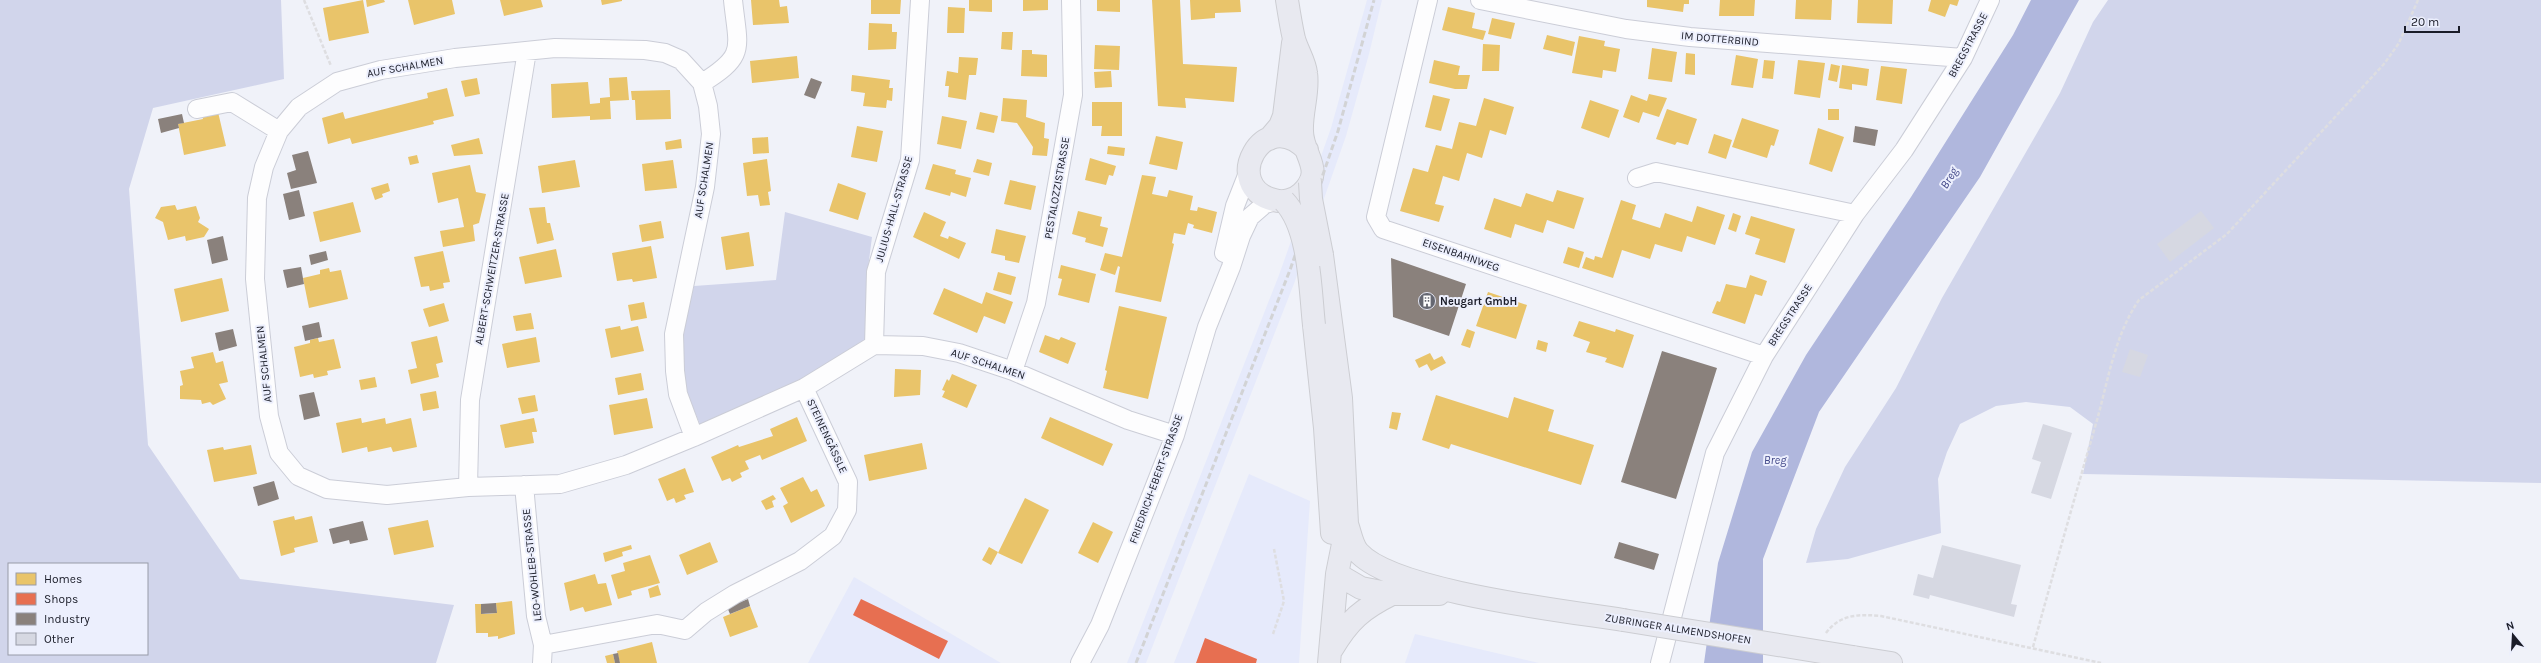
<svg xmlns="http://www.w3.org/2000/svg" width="2541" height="663" font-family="Karla,sans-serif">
<rect width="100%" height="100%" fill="#f0f2f9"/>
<!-- built -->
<path fill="#e6eafb" d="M1367 0H1382L1369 54 1346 136 1295 281 1146 663H1127L1279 275 1331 128Z
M1249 474 1310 501 1299 663H1174Z
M854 577 1001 663H808Z
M1415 634 1539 663H1405Z"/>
<!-- green -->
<path fill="#d1d5eb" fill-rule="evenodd" d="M0 0H281L284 79 153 108 129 189 148 445 240 579 454 605 436 663H0ZM9 564H147V654H9Z
M2108 0H2541V483L2083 474 2093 424 2070 407 2026 402 1996 406 1960 424 1947 452 1938 479 1941 533 1848 559 1806 563 1816 529 1845 467 1896 388 1942 298 2060 93 2093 22Z
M785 212 872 237 867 276 865 343 801 382 701 427C696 414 689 400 686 387 677 352 686 319 694 286L776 280Z"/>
<!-- water -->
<path fill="#b0b7dd" d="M2031 0H2079L1980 177 1819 412 1763 559V663H1704L1718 563 1752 452 1806 355 1911 197 2013 35Z"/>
<!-- homes -->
<path fill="#e9c46a" d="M363 0 369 33 329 41 323 8Z
M366 0H384L385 2 367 7Z
M408 0H452L455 14 414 25Z
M500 0H541L543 7 504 16Z
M601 0H622V1L602 5Z
M751 0H779L780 7 787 6 789 23 753 25Z
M871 0H901L900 14H871Z
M969 0H992V12L969 11Z
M1023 0H1048V10L1023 11Z
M1097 0H1120V12L1097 11Z
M1152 0H1180L1183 64 1237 67 1234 102 1185 98 1186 108 1158 106Z
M1190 0H1240L1241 12 1215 13V18L1191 20Z
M1647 0H1689V4H1684L1683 12 1647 7Z
M1720 0H1755L1754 16H1719Z
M1796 0H1832L1831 20 1795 19Z
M1858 0H1893L1892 24 1857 23Z
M1931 0H1959L1957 6 1950 4 1945 17 1928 11Z
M948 7 965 8 964 33H947Z
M1448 7 1475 13 1472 28 1486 31 1483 40 1442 30Z
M1492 18 1515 23 1511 39 1488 34Z
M869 23 892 24V32H897L896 49 868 50Z
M1002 32H1013L1012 50 1001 49Z
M1547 35 1575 42 1572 56 1543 49Z
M1579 36 1605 41 1604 46 1620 49 1616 72 1603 70 1602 78 1572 73Z
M1483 44 1500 45 1499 71H1482Z
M1095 45 1120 46 1119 70 1094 69Z
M1652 48 1677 52 1672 82 1648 79Z
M1022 50H1032V54L1047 55V77L1021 76Z
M1686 53 1695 54V75L1685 74Z
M1736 55 1758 59 1753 88 1731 85Z
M797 56 799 78 752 83 750 61Z
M959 57 978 58 976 75H969L966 100 948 97 949 86H945L947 71 958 73Z
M1434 60 1460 66 1458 75H1470L1467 89H1455L1429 83Z
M1764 60 1775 61 1773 79 1762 78Z
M1798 60 1825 63 1820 98 1794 94Z
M1831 64 1840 66 1837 82 1828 80Z
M1842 65 1869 69 1867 86 1852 84V90L1839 88Z
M1881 66 1907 69 1902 104 1876 100Z
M1111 71 1112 87 1095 88 1094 72Z
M852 75 890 80 889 88H893L892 101 887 100 886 108 863 106 865 93 851 91Z
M627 77 629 100 610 101 611 119 590 120V116L552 118 551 84 588 82 590 104 600 103V98L610 97 609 78Z
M477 78 480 94 465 97 461 81Z
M447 88 454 116 433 121 434 124 352 144 350 138 328 144 322 118 343 112 345 119 428 98 427 93Z
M670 90 671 119 636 120 635 100H632L631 91Z
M1649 94 1667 98 1659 117 1643 112 1639 123 1623 117 1631 95 1647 101Z
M1433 95 1450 99 1441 131 1425 127Z
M1003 98 1027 100 1026 117 1045 123 1044 138 1049 139 1047 156 1032 155 1033 147 1017 123 1001 121Z
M1484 98 1514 107 1506 135 1490 130 1482 158 1467 153 1459 181 1443 176 1435 204 1444 206 1439 222 1400 211 1413 168 1428 172 1436 145 1452 149 1459 122 1476 126Z
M1590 100 1619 110 1609 138 1581 128Z
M1092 102H1122V136H1101L1102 126H1092Z
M1667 109 1697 119 1688 145 1677 142 1675 145 1656 139Z
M1828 109H1839V120H1828Z
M218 112 226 146 184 155 178 124 203 119 202 115Z
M980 112 998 116 994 133 976 129Z
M942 116 967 121 961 149 937 144Z
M1742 118 1779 130 1774 146 1771 145 1767 158 1732 147Z
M857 126 883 131 877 162 851 157Z
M1818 128 1844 137 1832 172 1809 164Z
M1714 134 1732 140 1726 159 1708 153Z
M1156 136 1183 142 1177 170 1149 164Z
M768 137 769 153 753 154 752 138Z
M479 138 483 154 454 156 451 145Z
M681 139 682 148 666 150 665 142Z
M1108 146 1125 148 1124 156 1107 154Z
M417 155 419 163 410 165 408 157Z
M1090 158 1116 166 1113 176 1109 175 1106 185 1085 180Z
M767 159 771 191 768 192 770 205 760 206 758 195 747 196 743 163Z
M977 159 992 163 989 176 973 172Z
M575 160 580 187 542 193 538 166Z
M673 160 677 188 645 191 642 164Z
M933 164 956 170 955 174 971 178 966 197 951 192 950 196 925 189Z
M470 165 476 192 486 194 479 223 473 225 475 241 443 247 440 231 464 227 458 198 438 203 432 173Z
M1142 175 1156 177 1152 194 1167 197 1169 190 1193 196 1190 210 1197 211 1198 207 1217 212 1212 233 1193 228 1194 225 1188 223 1185 235 1174 233 1172 243 1174 244 1161 302 1115 292 1120 267 1118 266 1115 275 1100 270 1105 253 1122 257Z
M1010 180 1036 186 1031 210 1004 204Z
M388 183 390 191 382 194 383 197 375 200 371 188Z
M838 183 866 193 858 220 829 211Z
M1557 190 1584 198 1574 229 1547 220 1543 233 1515 224 1511 238 1484 229 1494 198 1521 207 1526 193 1553 202Z
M1621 200 1636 205 1632 219 1660 228 1665 213 1692 222 1697 206 1725 215 1715 245 1687 236 1682 252 1655 244 1650 259 1622 250 1613 278 1582 268 1586 257 1594 260 1595 256 1602 258Z
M353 202 361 232 320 242 313 212Z
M175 205 177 210 196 206 200 218 198 222 209 229 204 237 186 241 185 236 168 240 163 222 155 218 161 207Z
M545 207 547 223H550L554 240 537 244 529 208Z
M1078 211 1102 217 1100 226 1108 228 1103 247 1085 242 1086 238 1072 234Z
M924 212 946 222 940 236 948 239 949 236 966 243 959 259 913 237Z
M1733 213 1741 216 1736 232 1728 229Z
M1751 216 1795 229 1785 263 1755 254 1760 239 1745 234Z
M661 221 664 238 642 242 639 225Z
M996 229 1026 236 1019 263 1005 260V256L991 253Z
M749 232 754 266 726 270 721 237Z
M651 246 657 278 633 282 632 279 617 281 612 253Z
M1568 247 1584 252 1579 268 1563 263Z
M556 249 562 277 525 284 519 257Z
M443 251 450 282 443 283 444 288 430 291 429 286 421 287 414 257Z
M1061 265 1096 274 1089 303 1058 295 1062 279 1058 278Z
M329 268 330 272 341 270 348 299 309 308 303 278 320 274V270Z
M998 272 1016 277 1011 295 993 290Z
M1750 275 1767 281 1762 296 1755 294 1745 324 1712 313 1717 301 1720 302 1726 284 1746 288Z
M222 278 229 311 181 322 174 289Z
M944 288 982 304 986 292 1013 302 1005 324 984 316 977 333 933 314Z
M1488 292 1527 305 1516 339 1476 326Z
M644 302 647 318 631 321 628 305Z
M444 303 449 321 429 327 423 309Z
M1119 306 1167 317 1148 399 1103 388 1107 371 1105 370Z
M531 313 534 329 516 331 513 316Z
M1579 321 1615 332 1616 329 1634 335 1623 368 1605 362 1607 358 1586 352 1590 342 1573 336Z
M620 326 621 330 638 326 644 351 611 358 605 329Z
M1467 329 1475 332 1470 348 1461 345Z
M1045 335 1059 340 1061 337 1076 343 1068 364 1039 352Z
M437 336 443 362 436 364 439 377 411 384 408 370 417 368 411 342Z
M536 337 540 362 507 368 502 344Z
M318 338 319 342 334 339 341 368 327 371 328 375 314 378 313 374 300 377 294 347 310 343V340Z
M1538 340 1548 343 1546 352 1536 349Z
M213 352 216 363 223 361 228 382 219 384 226 399 213 405 210 402 202 404 201 400 180 399V386L183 385 180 371 194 368 191 357Z
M1430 353 1434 360 1442 356 1446 363 1431 371 1427 364 1419 368 1415 360Z
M895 369 921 370 920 395 894 397Z
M641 373 644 390 618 395 615 378Z
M952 374 977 385 967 408 942 397 945 391 942 390 947 379 949 381Z
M375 377 377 387 361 390 359 380Z
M436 391 439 408 423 411 420 394Z
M535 395 538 411 522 414 518 398Z
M1436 395 1508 418 1514 397 1554 410 1548 431 1594 445 1581 485 1451 444 1449 449 1422 440Z
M647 398 653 428 614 435 609 405Z
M1392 412 1401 413 1397 430 1389 428Z
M797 417 807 441 762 460 760 455 745 461 749 469 740 473 742 477 732 482 730 478 722 481 711 457 738 445 739 447 773 436 770 429Z
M1050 417 1113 444 1103 466 1041 438Z
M361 418 362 423 385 418 386 424 411 418 417 447 393 452 391 447 368 452 367 447 342 453 336 423Z
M534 418 537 432H532L534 443 505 448 500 425Z
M922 443 927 469 869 481 864 455Z
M251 445 257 474 214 482 207 450 223 447 224 450Z
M685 468 694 492 684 495 686 499 676 503 674 498 667 501 658 479Z
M803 477 811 492 817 489 825 506 791 523 783 506 788 503 780 488Z
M773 495 776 499 772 501 774 507 766 510 761 501Z
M1025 498 1049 510 1022 564 998 553Z
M294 516 295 520 312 516 318 542 294 548 295 552 281 556 273 521Z
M428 520 434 547 394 555 388 528Z
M1093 522 1113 532 1098 563 1078 553Z
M710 542 718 562 687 575 679 555Z
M631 545 632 549 622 552 623 556 605 562 603 553Z
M989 547 998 552 991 565 982 560Z
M650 555 660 583 631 591 632 595 618 599 611 575 625 571 623 563Z
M595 574 598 584 606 583 612 605 585 612 583 607 570 611 564 583Z
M658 585 661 595 650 598 648 589Z
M512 601 515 634 498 639V636L488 637V633H476L475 604H481V614H486L497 613 496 603Z
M750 606 758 627 730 637 723 617Z
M652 642 657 663H620L617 651Z
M613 654 615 663H607L605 656Z"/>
<!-- shops -->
<path fill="#e76f51" d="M861 599 948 641 939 659 853 615Z
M1205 638 1257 659 1256 663H1196Z"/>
<!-- industry -->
<path fill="#8a817c" d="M811 78 822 82 815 99 804 95Z
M182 114 184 123 178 124 179 128 161 133 158 119Z
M1855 126 1878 130 1875 146 1853 142Z
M308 151 317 183 291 189 287 173 296 170 292 155Z
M299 190 305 216 289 220 283 194Z
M223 236 228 260 212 264 207 240Z
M326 251 328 260 311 265 309 255Z
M1391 258 1466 284 1449 336 1393 317Z
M301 267 304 284 287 288 283 270Z
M319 322 322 337 305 341 302 326Z
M233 329 237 346 219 351 215 333Z
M1662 351 1717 368 1676 499 1621 482Z
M314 392 320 416 304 420 299 395Z
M274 481 279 499 258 506 253 487Z
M363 521 368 540 350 544 349 540 333 544 329 529Z
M1619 542 1659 554 1654 570 1614 558Z
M748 599 750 606 730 614 727 607Z
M496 603 497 613 481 614V604Z
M618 653 620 663H615L613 654Z"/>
<!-- building -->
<path fill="#d6d8e2" d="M2201 211 2214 228 2170 262 2157 244Z
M2130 349 2148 355 2140 377 2122 372Z
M2043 424 2072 433 2051 499 2031 493 2041 462 2032 459Z
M1942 545 2021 565 2011 604 2017 605 2014 617 1930 595 1929 599 1913 595 1918 574 1933 578Z"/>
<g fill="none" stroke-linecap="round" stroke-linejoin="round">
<!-- minor casing -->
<g stroke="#cbcdd7" stroke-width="20">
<path id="minor" d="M1428 0 1376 217 1383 229 1764 356
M1480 0 1626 29 1690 37 1963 58
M702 83C747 55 738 49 733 0
M197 109 232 102 279 131
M1637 178 1656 172 1855 214
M1224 253 1235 206 1248 173
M874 345 876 272 910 160 920 0
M1013 371 1036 303 1073 95 1071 0
M694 437 678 394 675 371 674 334 705 187 711 134 708 106 702 83 681 60 665 53 645 50 555 48 455 58 381 70 337 82 299 107 279 131 264 167 257 198 255 279 269 416 279 453 298 476 327 489 387 495 468 487 560 484 626 465 694 437 804 388 874 345 923 346 959 353 1013 371 1128 420 1175 435
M524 485 536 616 543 645 542 663
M468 487 470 400 527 51
M543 645 657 624 685 630 706 612 735 594 800 561 833 536 847 510 848 482 804 388
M1080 663 1100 625 1175 435 1207 327 1231 267 1241 236 1250 217 1265 204 1276 201
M1660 663 1715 453 1764 356 1855 214 1904 150 1963 58 1990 0"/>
</g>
<!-- major casing -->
<g stroke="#cccdd2" stroke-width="24">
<path id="major" d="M1287 0C1289 13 1291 26 1294 39 1297 50 1305 62 1306 73 1309 92 1301 112 1302 131 1302 155 1326 170 1302 193 1295 200 1283 203 1274 200 1220 187 1263 104 1307 150
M1269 139 1280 126 1284 116 1293 43
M1322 255 1341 398 1347 524 1337 574 1329 663
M1314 325 1325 428 1332 533
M1347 524C1350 532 1352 545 1358 552 1393 592 1567 611 1623 620
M1337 574 1361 588 1392 594H1439
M1332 649C1349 620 1362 609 1392 594
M1853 657 1891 663"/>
</g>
<!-- path -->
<path stroke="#dedee1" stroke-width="2.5" stroke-dasharray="4 2" stroke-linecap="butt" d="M304 0 331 66
M1826 633C1840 614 1859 614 1881 616L2101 663
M1273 634 1284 601 1274 549
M2033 647C2054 571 2075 496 2097 420 2108 381 2115 334 2139 300L2227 234 2384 64 2399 43 2418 0"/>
<!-- minor -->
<use href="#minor" stroke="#fdfdfe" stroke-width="18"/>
<!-- major -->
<use href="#major" stroke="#e8e9f0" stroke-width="22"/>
<!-- rail -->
<path stroke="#d2d3d5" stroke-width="3" stroke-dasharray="6 3" stroke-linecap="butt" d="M1136 663 1290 270 1338 131 1374 0"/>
<!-- major-bridge casing -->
<g stroke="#cccdd2" stroke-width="24" stroke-linecap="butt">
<path id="major-bridge" d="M1310 182 1311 199 1322 255
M1284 201C1310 228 1310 289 1314 325
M1623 620 1853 657"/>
</g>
<!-- major-bridge -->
<use href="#major-bridge" stroke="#e8e9f0" stroke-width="22"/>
</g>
<!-- icons -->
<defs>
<g id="building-disc" transform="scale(0.9)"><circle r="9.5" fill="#656771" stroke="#eceffd"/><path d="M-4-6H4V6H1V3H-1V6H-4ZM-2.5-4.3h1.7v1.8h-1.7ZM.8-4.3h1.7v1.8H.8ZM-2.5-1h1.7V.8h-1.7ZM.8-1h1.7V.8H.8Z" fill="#fff"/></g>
</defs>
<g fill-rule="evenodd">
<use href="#building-disc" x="1427" y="301"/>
</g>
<g text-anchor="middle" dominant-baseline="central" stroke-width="4" stroke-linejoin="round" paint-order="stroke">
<!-- street labels -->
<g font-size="11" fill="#1a1c28" stroke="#eceffd">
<text transform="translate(1720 39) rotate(5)">IM DOTTERBIND</text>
<text transform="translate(1968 45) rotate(-62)">BREGSTRASSE</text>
<text transform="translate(405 67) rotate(-10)">AUF SCHALMEN</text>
<text transform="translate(704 180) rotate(-81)">AUF SCHALMEN</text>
<text transform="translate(1057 188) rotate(-80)">PESTALOZZISTRASSE</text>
<text transform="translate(894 209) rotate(-74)">JULIUS-HALL-STRASSE</text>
<text transform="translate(1461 255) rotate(19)">EISENBAHNWEG</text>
<text transform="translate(492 269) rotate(-80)">ALBERT-SCHWEITZER-STRASSE</text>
<text transform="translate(1790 315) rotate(-57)">BREGSTRASSE</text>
<text transform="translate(264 364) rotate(-96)">AUF SCHALMEN</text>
<text transform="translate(988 364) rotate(18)">AUF SCHALMEN</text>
<text transform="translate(827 436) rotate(65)">STEINENGÄSSLE</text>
<text transform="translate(1156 479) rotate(-70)">FRIEDRICH-EBERT-STRASSE</text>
<text transform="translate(532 565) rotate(-96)">LEO-WOHLEB-STRASSE</text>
<text transform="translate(1678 629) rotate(9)">ZUBRINGER ALLMENDSHOFEN</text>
</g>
<!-- poi labels -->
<g font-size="11" font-weight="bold" fill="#1a1c28" stroke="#eceffd" text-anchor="start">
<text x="1440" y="301">Neugart GmbH</text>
</g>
<!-- water labels -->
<g font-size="12" font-style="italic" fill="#424888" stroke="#eceffd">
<text transform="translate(1949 178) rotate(-58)">Breg</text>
<text x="1775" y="460">Breg</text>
</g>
</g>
<!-- legend -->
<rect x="8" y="563" width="140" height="92" fill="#eceffd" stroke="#989ba8"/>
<rect x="16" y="573" width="20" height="12" fill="#e9c46a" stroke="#989ba8"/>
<text x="44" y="583" font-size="12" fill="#1a1c28">Homes</text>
<rect x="16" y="593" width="20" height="12" fill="#e76f51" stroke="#989ba8"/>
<text x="44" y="603" font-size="12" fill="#1a1c28">Shops</text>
<rect x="16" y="613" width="20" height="12" fill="#8a817c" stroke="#989ba8"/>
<text x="44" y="623" font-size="12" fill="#1a1c28">Industry</text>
<rect x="16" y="633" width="20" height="12" fill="#d6d8e2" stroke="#989ba8"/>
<text x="44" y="643" font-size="12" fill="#1a1c28">Other</text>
<!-- north arrow -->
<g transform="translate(2513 635) rotate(342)" stroke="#eceffd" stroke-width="3" paint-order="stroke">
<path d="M0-3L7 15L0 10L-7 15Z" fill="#1a1c28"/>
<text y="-6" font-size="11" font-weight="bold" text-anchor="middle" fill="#1a1c28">N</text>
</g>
<!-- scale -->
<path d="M2405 26v6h54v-6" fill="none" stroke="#1a1c28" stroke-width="2"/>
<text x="2411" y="26" font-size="12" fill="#1a1c28" stroke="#eceffd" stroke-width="3" paint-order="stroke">20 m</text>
</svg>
